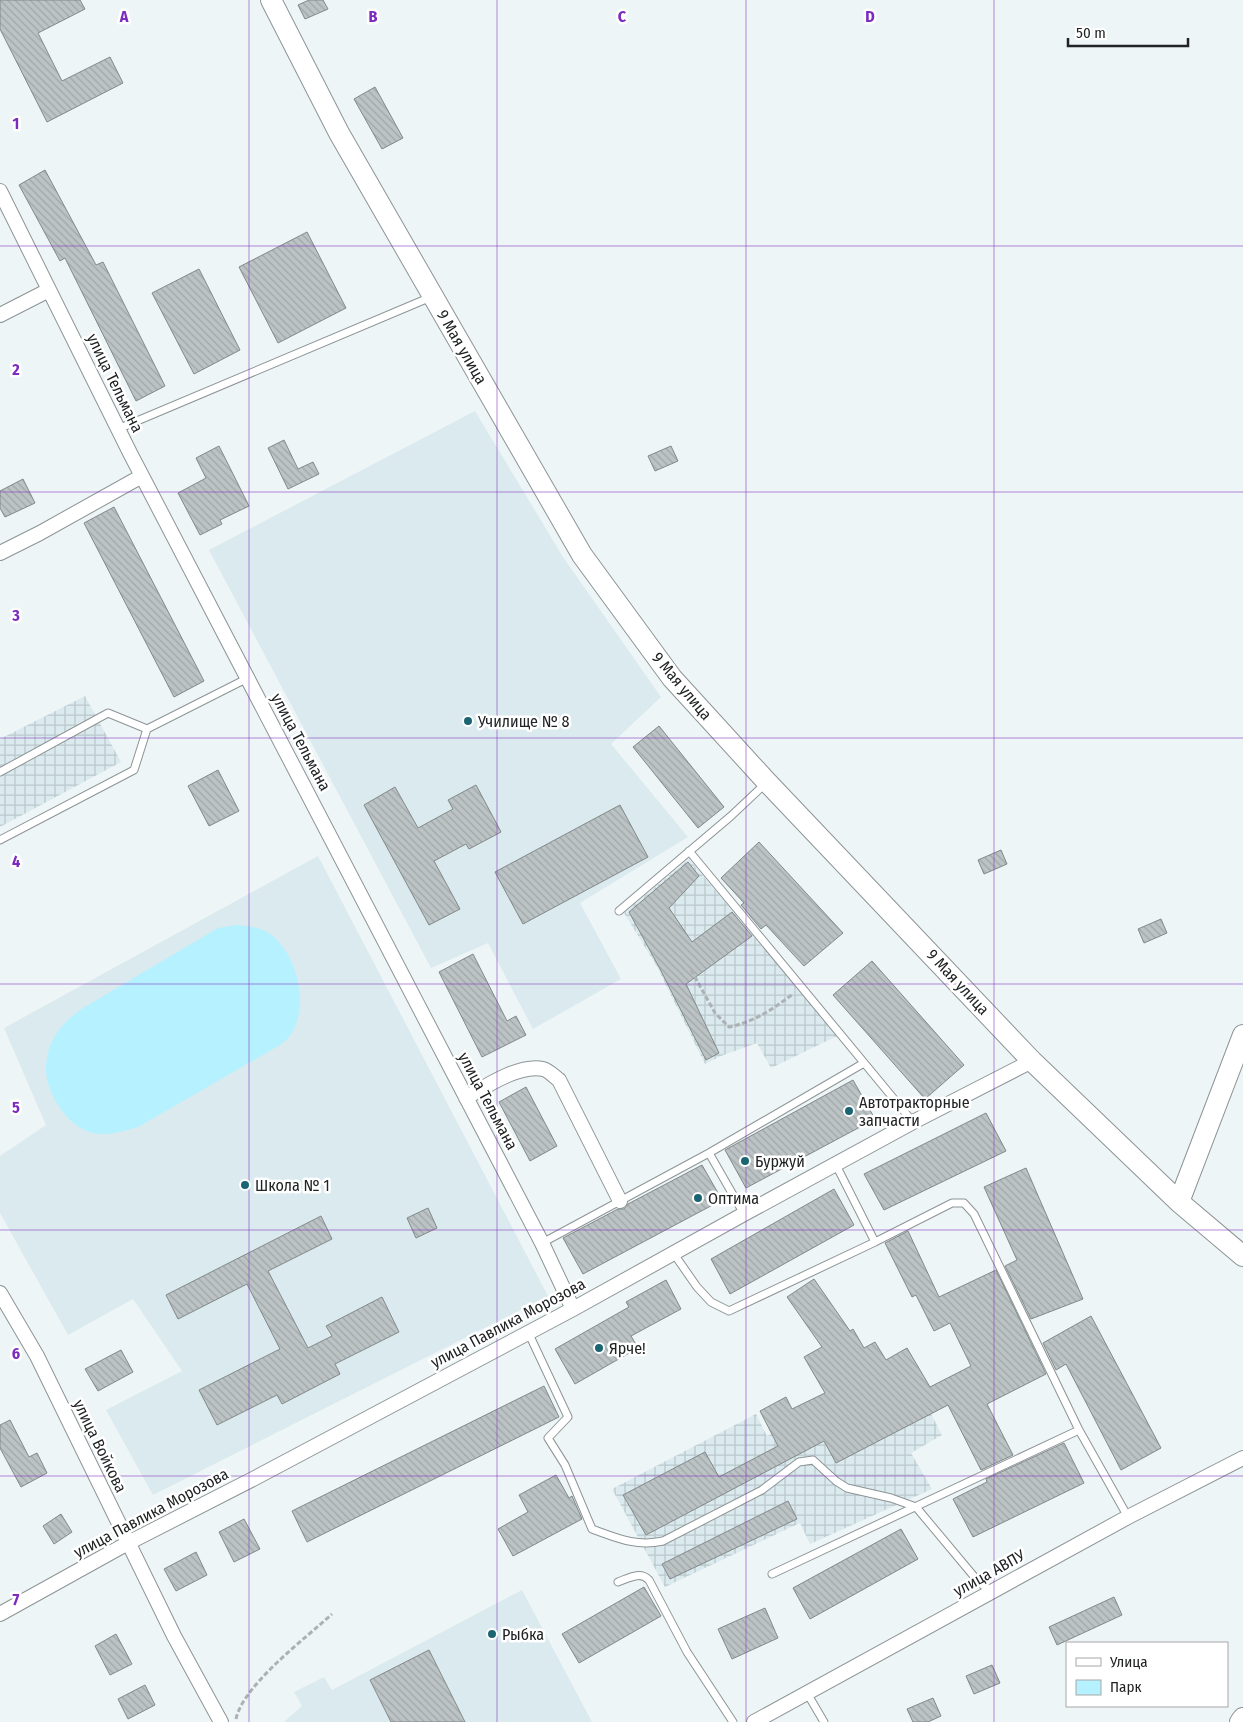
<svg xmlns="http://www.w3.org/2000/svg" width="1243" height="1722" font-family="'Fira Sans Condensed',sans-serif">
<defs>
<pattern id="industrial-grid" width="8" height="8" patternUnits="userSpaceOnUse" patternTransform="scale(1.25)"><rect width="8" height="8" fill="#daeaee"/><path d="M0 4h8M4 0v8" fill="none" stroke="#bbc8cc"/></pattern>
<pattern id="building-back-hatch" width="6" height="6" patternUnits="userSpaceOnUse" patternTransform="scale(1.25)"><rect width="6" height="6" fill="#bcc3c5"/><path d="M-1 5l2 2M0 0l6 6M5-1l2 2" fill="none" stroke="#a1a7a9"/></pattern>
</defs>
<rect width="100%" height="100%" fill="#eef5f7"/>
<!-- built -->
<path fill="#daeaee" d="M475 411 563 557 661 697 611 744 688 837 580 903 621 979 533 1029 488 943 431 968 209 550Z
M318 856 548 1296 153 1495 106 1410 182 1371 133 1299 68 1335 0 1213V1156L46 1125 4 1028Z
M522 1590 592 1722H284L302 1706 294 1692 324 1677 332 1690Z"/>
<!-- industrial -->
<path fill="url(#industrial-grid)" d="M85 696 121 762 0 827V739Z
M689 859 837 1036 771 1068 757 1043 721 1056 705 1064 656 965 624 913Z
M921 1395 942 1435 911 1453 932 1489 810 1544 800 1523 665 1587 612 1489 756 1414 767 1436 799 1422Z"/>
<!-- park -->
<path fill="#b6f1ff" d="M237 925C247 926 259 927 267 932 297 951 310 1005 291 1034 289 1038 284 1042 280 1045L138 1127C127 1130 115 1134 104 1134 75 1135 53 1105 47 1079 45 1070 46 1058 49 1049 55 1031 68 1018 83 1008L218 928Z"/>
<!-- building -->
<path fill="url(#building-back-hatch)" stroke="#82898b" d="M0 0H80L85 9 38 33 62 81 110 57 123 83 47 122 0 29Z
M309 0H323L328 9 305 19 298 5Z
M375 87 403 138 382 149 354 99Z
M45 170 96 265 103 262 165 386 136 401 65 258 60 261 19 185Z
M307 232 346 308 278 343 239 267Z
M199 269 240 350 194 374 152 293Z
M284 440 298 469 313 462 319 474 288 489 268 448Z
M219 446 249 506 220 520 222 524 200 535 178 493 206 478 196 458Z
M671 446 678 461 655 471 648 456Z
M23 479 35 503 5 517 0 508V491Z
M114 507 204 681 174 697 84 523Z
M659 726 724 807 698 828 633 747Z
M218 770 239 811 209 826 188 786Z
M476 785 501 832 469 849 466 844 434 861 460 909 429 925 364 805 395 787 418 828 453 809 448 800Z
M620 805 648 857 523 924 495 872Z
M759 842 843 933 804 966 766 925 761 929 741 905 744 903 721 878Z
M1001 850 1007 864 984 874 978 860Z
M688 862 699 876 669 908 692 942 732 912 752 936 686 984 719 1053 706 1060 659 967 629 912Z
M1161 919 1167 933 1144 943 1138 929Z
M473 954 507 1021 516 1016 526 1035 482 1057 439 972Z
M872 961 964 1065 925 1099 833 995Z
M853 1080 875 1119 746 1188 725 1150Z
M526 1087 557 1146 530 1161 499 1102Z
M986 1113 1006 1151 884 1210 864 1174Z
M702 1165 722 1200 583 1274 563 1238 618 1209H624L628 1204Z
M1026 1168 1083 1299 1031 1319 1005 1266 1017 1260 984 1187Z
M834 1189 854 1225 730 1294 711 1259Z
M428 1208 437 1228 416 1238 407 1218Z
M321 1216 332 1239 268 1271 308 1348 332 1336 326 1326 382 1297 399 1332 335 1364 340 1374 282 1404 277 1395 217 1425 199 1390 280 1349 247 1284 178 1319 166 1295Z
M908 1231 939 1297 996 1270 1046 1374 987 1404 1013 1455 981 1470 948 1405 836 1463 824 1441 646 1535 623 1495 705 1452 719 1477 778 1446 760 1411 786 1397 792 1409 825 1393 804 1357 822 1347 787 1297 814 1279 850 1331 853 1329 864 1348 875 1342 886 1360 907 1348 930 1387 971 1366 950 1323 934 1331 916 1295 912 1297 885 1243Z
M666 1280 681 1309 631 1336 638 1348 575 1384 555 1349 629 1307 626 1302Z
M1091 1316 1161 1448 1121 1470 1066 1364 1056 1370 1043 1343Z
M121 1350 133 1372 98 1391 85 1369Z
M544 1386 559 1417 307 1542 292 1511Z
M10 1420 29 1457 37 1453 47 1473 21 1487 0 1448V1425Z
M1064 1443 1084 1483 973 1537 953 1499 987 1482 986 1479Z
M556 1475 569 1498 572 1496 582 1519 513 1556 498 1529 528 1512 519 1495Z
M788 1501 797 1519 670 1579 662 1564Z
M61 1514 72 1532 54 1544 43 1526Z
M244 1519 260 1549 234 1562 219 1532Z
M901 1529 918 1559 810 1619 793 1588Z
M196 1552 207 1575 176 1591 164 1569Z
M644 1587 661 1616 579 1663 562 1634Z
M1114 1597 1122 1615 1057 1645 1049 1627Z
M765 1608 778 1638 732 1659 718 1629Z
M116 1634 132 1664 110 1675 95 1646Z
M429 1650 465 1722H391L370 1680Z
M992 1665 1000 1683 974 1694 966 1676Z
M145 1685 155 1705 128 1719 118 1699Z
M933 1698 941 1716 928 1722H913L907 1709Z"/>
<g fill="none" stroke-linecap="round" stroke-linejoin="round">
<!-- lane casing -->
<g stroke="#8d9496" stroke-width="9">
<path id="lane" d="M118 429 431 297
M0 772 108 713 147 729
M0 840 134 770 147 729 248 678
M689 851 913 1122
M619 911 731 816 765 784
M709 1153 744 1214
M836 1165 875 1242
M542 1243 709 1153 864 1063
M674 1254 697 1287 711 1302 729 1311 875 1242 952 1203H964L974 1214 1079 1430 1128 1517
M528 1332 568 1417 548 1438 565 1465 592 1529C617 1538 636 1547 663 1541L762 1490 799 1462 813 1460 836 1481 847 1488 891 1498 916 1507 977 1580 991 1592
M772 1574 1079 1430
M618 1582C629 1578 640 1571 649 1580L687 1652 733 1722
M807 1693 824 1722"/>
</g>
<!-- street casing -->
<g stroke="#8d9496" stroke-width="16">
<path id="street" d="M0 191 130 453 542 1243 573 1309
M0 315 49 290
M0 553 40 533 142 476
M466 1098C486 1086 519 1064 543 1069 548 1070 555 1077 559 1080L620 1201
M0 1293 37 1356 174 1636 221 1722
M0 1614 128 1543 255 1478 573 1309 744 1214 913 1122 1032 1061
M754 1722 1128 1517 1243 1458"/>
</g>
<!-- secondary casing -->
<g stroke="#8d9496" stroke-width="22">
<path id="secondary" d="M271 0 339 133 582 555 672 678 767 782 1032 1061 1179 1202 1243 1256
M1179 1202 1243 1035
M1240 1722 1243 1718"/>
</g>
<!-- path -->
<path stroke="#acb1b3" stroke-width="3" stroke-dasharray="5 2.5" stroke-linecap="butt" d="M691 970 715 1013 729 1027C754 1022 773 1009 793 994
M236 1719C243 1685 306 1638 332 1614"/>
<!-- lane -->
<use href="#lane" stroke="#fff" stroke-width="7"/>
<!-- street -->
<use href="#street" stroke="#fff" stroke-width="14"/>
<!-- secondary -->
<use href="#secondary" stroke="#fff" stroke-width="20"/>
</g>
<!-- grid -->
<path fill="none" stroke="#7b2cbf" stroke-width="1" stroke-opacity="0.55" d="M249 0V1722M497 0V1722M746 0V1722M994 0V1722M0 246H1243M0 492H1243M0 738H1243M0 984H1243M0 1230H1243M0 1476H1243"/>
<!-- markers -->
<g fill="#1b6472" stroke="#fff" stroke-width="2">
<circle cx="468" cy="721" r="5"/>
<circle cx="849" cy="1111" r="5"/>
<circle cx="745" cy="1161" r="5"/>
<circle cx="245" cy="1185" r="5"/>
<circle cx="698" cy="1198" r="5"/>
<circle cx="599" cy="1348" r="5"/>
<circle cx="492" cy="1634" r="5"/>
</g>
<g text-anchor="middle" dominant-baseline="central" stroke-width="5" stroke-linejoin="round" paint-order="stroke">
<!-- street labels -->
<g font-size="16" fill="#202223" stroke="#fff">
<text transform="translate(462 347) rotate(60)">9 Мая улица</text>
<text transform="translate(115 383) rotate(64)">улица Тельмана</text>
<text transform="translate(682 686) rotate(50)">9 Мая улица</text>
<text transform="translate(301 742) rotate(62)">улица Тельмана</text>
<text transform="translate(958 982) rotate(47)">9 Мая улица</text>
<text transform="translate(488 1101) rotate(62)">улица Тельмана</text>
<text transform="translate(508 1323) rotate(-28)">улица Павлика Морозова</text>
<text transform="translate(100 1446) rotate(64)">улица Войкова</text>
<text transform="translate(151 1513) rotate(-28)">улица Павлика Морозова</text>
<text transform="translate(989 1573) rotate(-29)">улица АВПУ</text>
</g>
<!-- poi labels -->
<g font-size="16" fill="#202223" stroke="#fff" text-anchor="start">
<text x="478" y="721">Училище № 8</text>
<text x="859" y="1102">Автотракторные<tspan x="859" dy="18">запчасти</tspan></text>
<text x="755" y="1161">Буржуй</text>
<text x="255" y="1185">Школа № 1</text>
<text x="708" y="1198">Оптима</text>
<text x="609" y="1348">Ярче!</text>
<text x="502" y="1634">Рыбка</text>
</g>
</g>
<g font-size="16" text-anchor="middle" font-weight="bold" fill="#7b2cbf" stroke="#fff" stroke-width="5" stroke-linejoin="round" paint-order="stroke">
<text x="124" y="22">A</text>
<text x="373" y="22">B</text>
<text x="622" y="22">C</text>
<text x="870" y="22">D</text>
<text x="16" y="129">1</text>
<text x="16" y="375">2</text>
<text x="16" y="621">3</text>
<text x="16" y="867">4</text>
<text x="16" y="1113">5</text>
<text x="16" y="1359">6</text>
<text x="16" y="1605">7</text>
</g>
<!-- legend -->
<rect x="1066" y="1642" width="162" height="65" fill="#ffffff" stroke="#a6a7a7"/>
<rect x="1076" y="1658" width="25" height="8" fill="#ffffff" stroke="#a6a7a7"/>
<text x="1110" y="1667" font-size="15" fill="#202223">Улица</text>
<rect x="1076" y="1680" width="25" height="15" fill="#b6f1ff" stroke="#a6a7a7"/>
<text x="1110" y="1692" font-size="15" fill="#202223">Парк</text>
<!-- scale -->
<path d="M1068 38v8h120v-8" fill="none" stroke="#202223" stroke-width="2.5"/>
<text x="1076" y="38" font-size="15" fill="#202223" stroke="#ffffff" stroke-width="4" paint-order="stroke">50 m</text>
</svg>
